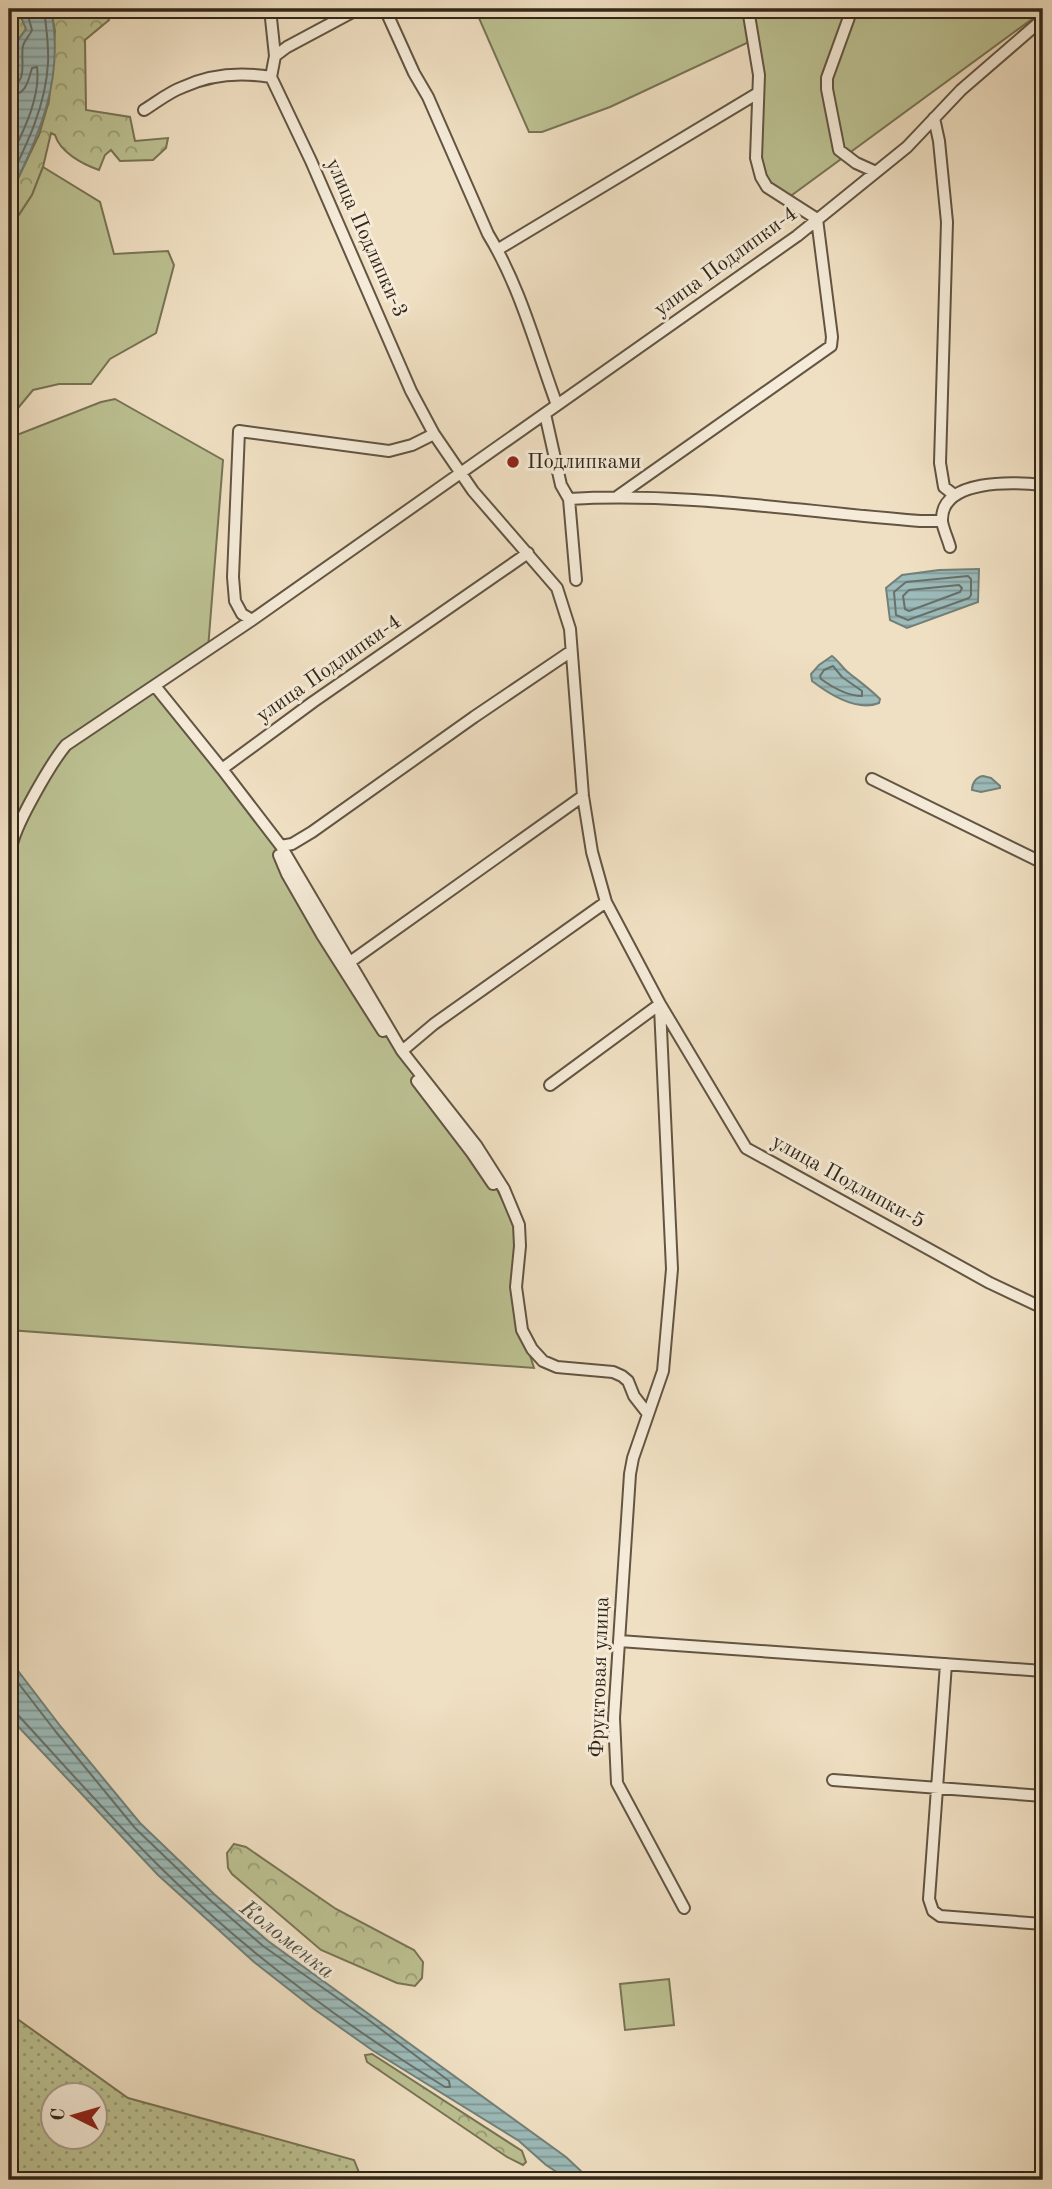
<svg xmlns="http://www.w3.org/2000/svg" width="1052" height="2189" font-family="'Old Standard TT',serif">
<defs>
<pattern id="grass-dots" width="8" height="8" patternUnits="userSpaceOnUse" patternTransform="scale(1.75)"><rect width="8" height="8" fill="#bcc192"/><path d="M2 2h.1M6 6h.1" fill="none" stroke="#999d76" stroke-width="1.8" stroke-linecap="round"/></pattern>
<pattern id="forest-crowns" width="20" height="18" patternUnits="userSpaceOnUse" patternTransform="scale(1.75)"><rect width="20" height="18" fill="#bcc192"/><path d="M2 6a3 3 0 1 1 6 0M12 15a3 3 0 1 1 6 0" fill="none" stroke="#999d76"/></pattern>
<pattern id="water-rules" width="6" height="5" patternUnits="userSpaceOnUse" patternTransform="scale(1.75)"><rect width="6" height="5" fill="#9cbbba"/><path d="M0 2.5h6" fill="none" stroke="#809896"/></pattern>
</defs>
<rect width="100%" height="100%" fill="#f0e0c3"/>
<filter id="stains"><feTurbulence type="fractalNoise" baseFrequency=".00286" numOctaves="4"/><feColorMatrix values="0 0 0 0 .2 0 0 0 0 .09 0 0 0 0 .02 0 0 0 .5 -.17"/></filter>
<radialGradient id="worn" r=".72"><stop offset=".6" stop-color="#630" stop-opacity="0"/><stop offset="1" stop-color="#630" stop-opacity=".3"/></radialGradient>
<!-- grass -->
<path fill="url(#grass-dots)" stroke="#777455" stroke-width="2" fill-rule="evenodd" d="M9 2013 128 2098 354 2160 362 2180H9ZM52 2094H94V2136H52Z"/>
<!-- forest -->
<path fill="url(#forest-crowns)" stroke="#777455" stroke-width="2" d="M9 9H18L26 29 16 43 17 63 9 91Z
M51 9H101L109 20 85 40 86 110 130 117 135 141 168 138 166 148 153 160 120 161 111 150 105 155 99 170C82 164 60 152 55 135L51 133 43 167 32 195 9 230V197L39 135 49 101 55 31Z
M234 1844 246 1847 336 1909 414 1950 423 1962 422 1978 415 1986 397 1983 321 1950 232 1874 228 1868 227 1853Z
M372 2054 522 2151 526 2162 523 2165 507 2157 367 2062 365 2055Z"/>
<!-- garden -->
<path fill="#bcc192" stroke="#777455" stroke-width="2" d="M475 9H1043V11L792 195H779L761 177 753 40 610 107 542 132H529Z
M43 167 100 202 114 254 168 251 174 265 156 333 110 359 91 384H59L33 390 9 419V230L32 195Z
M115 399 223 460 208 649 155 685 254 810 402 1051 485 1165 517 1230 522 1330 534 1368 9 1330V422L17 435 101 402Z
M669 1979 674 2025 625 2030 620 1984Z"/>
<!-- water -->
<path fill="url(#water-rules)" stroke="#728079" stroke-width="2" d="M18 9H51C65 80 39 135 9 197V91L17 63 16 43 26 29Z
M979 569 978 602 907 628 890 620 886 588 902 575 939 570Z
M832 656C839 661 842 668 849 673 860 682 870 689 880 699L879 703C857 712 829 694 812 681L811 674 819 665Z
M983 776 991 778 1000 786V788L981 792 972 790C972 783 976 777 983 776Z
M9 1659 61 1727 140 1823 214 1894 268 1941 566 2157 581 2171 585 2180H569L546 2165 519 2141 372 2050 314 2009 254 1962 158 1875 11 1719 9 1715Z"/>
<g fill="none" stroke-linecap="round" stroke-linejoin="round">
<!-- shore -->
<path stroke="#677169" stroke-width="2" d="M9 87C29 84 20 59 23 46 24 41 30 35 32 30L26 9
M9 96C26 95 28 82 32 68L37 67C41 98 22 134 9 161
M9 181C27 144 46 105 48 63 49 44 46 27 44 9
M968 576 971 579V595L969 598 908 620 896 615 894 592 906 582Z
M959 585 962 588 960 592 909 611 905 609 903 596 909 590Z
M833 666 842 677 862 691V696C848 696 832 687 821 679L820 676 824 670Z
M9 1671 56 1732 135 1828 209 1899 263 1946 366 2018 449 2081 450 2087H445C343 2024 248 1954 163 1870 112 1820 65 1766 17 1714L9 1712"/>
<!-- minor casing -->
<g stroke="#625543" stroke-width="14">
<path id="minor" d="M270 9 275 56
M358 9 287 47 275 56 271 77 311 161 411 391 434 434 473 491 557 588 570 629 583 796 592 852 606 902 660 1004 746 1148 990 1283 1043 1308
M385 9 414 73 428 97 488 234C520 286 536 348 557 405
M748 9 759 75 756 158 761 177 767 187 817 219
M852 9 827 78V89L839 150 856 163 876 172
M144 110C157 102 169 92 183 87 211 74 241 72 271 77
M934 118 939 141 947 222 940 463 944 487 953 494
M497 250 758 93
M545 414 561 485 569 499 576 580
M618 496 831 346 832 337 817 219
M569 499C686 492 803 512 920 521H942
M950 547C948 539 943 529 942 521 940 478 1015 482 1043 485
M252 620 242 614 235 601 233 577 239 431 389 451 412 445 434 434
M155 686 222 769 281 846 402 1051 476 1145 504 1189 519 1225 520 1246 516 1287 522 1330 532 1349 543 1361 557 1367 613 1372 622 1376 628 1381 634 1396 648 1414
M222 769 313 702 528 553
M872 779 1043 863
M281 846 292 844 312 832 474 717 570 652
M279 855 287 874 322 935 383 1031
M9 877C10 867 9 854 12 844 17 822 51 763 66 745L252 620 797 236 907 147 961 90 1043 19
M350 962 583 796
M660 1007 672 1269 663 1371 633 1458 630 1474 614 1718 617 1783 684 1908
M402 1051 434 1024 606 902
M417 1081 472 1153 493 1184
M550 1085 660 1004
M619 1641 1043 1671
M946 1664 929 1899 933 1911 940 1916 1043 1924
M833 1780 1043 1796"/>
</g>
<!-- minor -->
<use href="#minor" stroke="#f5ebd8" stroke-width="10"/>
</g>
<!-- markers -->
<circle fill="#8f2418" stroke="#f5ebd8" stroke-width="2.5" cx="513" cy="462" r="7"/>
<g text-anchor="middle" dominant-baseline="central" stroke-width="6" stroke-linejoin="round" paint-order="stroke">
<!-- street labels -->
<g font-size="21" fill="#322718" stroke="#f5ebd8">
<text transform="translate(366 238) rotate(66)">улица Подлипки-3</text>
<text transform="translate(726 262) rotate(-36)">улица Подлипки-4</text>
<text transform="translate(329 669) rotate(-35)">улица Подлипки-4</text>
<text transform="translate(848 1182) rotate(29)">улица Подлипки-5</text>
<text transform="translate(600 1677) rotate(-88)">Фруктовая улица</text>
</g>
<!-- poi labels -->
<g font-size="21" fill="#322718" stroke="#f5ebd8" text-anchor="start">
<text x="527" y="462">Подлипками</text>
</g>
<!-- water labels -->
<g font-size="23" font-style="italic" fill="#525349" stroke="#f5ebd8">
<text transform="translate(287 1940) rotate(38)">Коломенка</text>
</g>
</g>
<!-- margin -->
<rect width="1052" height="2189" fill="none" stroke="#f0e0c3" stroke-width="35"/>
<rect x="10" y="10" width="1031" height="2168" fill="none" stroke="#322718" stroke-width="3.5"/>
<rect x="18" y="18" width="1017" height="2154" fill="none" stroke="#322718" stroke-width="2"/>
<!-- north arrow -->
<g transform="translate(74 2116) rotate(275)"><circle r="33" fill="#f5ebd8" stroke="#a79d8b" stroke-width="2"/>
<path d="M0-5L12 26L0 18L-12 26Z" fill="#8f2418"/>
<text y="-10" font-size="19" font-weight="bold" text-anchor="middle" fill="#322718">С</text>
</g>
<rect width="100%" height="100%" filter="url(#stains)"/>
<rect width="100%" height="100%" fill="url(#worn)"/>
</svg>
